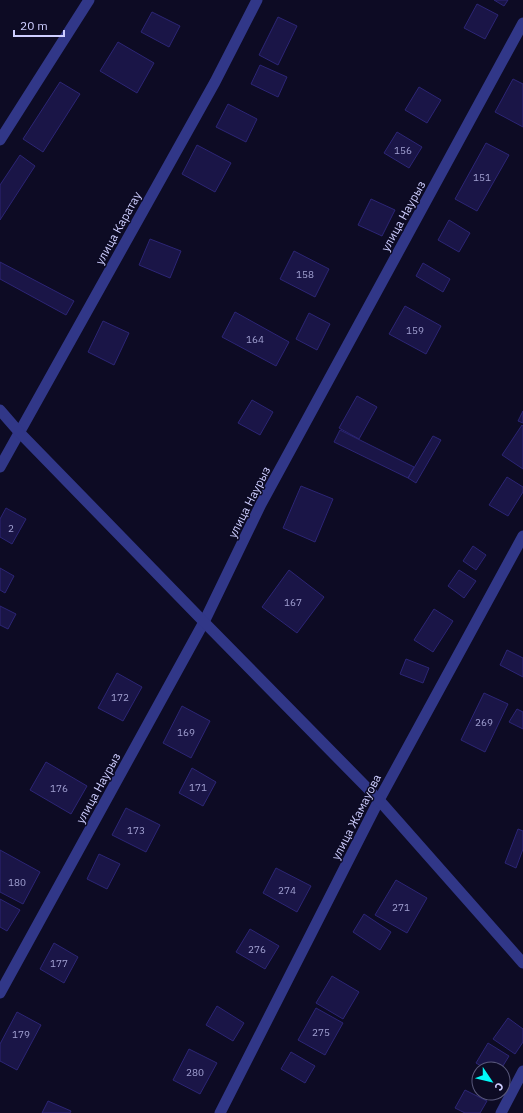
<svg xmlns="http://www.w3.org/2000/svg" width="523" height="1113" font-family="'IBM Plex Sans',sans-serif">
<rect width="100%" height="100%" fill="#0d0b24"/>
<!-- building -->
<path fill="#1a1547" stroke="#2c2575" d="M494 0H508L504 6Z
M477 4 498 15 485 39 464 28Z
M152 12 180 26 169 47 141 32Z
M278 17 297 26 278 65 259 55Z
M118 42 154 63 137 93 100 71Z
M260 65 287 77 278 97 251 84Z
M513 79 523 84V127L495 112Z
M60 82 80 94 43 152 23 139Z
M419 87 441 100 427 123 405 110Z
M228 104 257 119 246 142 216 127Z
M397 132 422 147 409 168 384 153Z
M486 143 509 155 477 211 455 199Z
M197 145 231 163 215 192 182 174Z
M20 155 35 166 0 220V185Z
M371 199 395 210 382 236 358 225Z
M449 220 470 233 459 252 438 240Z
M150 239 181 251 170 278 139 265Z
M294 251 329 269 315 297 280 279Z
M0 262 74 301 66 315 0 279Z
M423 263 450 279 443 292 416 276Z
M405 306 441 326 426 354 389 334Z
M235 312 289 342 276 366 222 337Z
M309 313 330 324 317 350 296 339Z
M103 321 129 333 114 365 88 352Z
M357 396 377 407 359 439 339 428Z
M252 400 273 412 260 435 238 423Z
M523 411V423L518 421Z
M522 425 523 426V469L502 455Z
M340 430 414 467 408 478 334 442Z
M433 436 441 440 416 483 408 478Z
M507 477 523 487V492L508 516 489 505Z
M301 486 333 499 315 542 283 528Z
M6 508 26 519 12 544 0 537V519Z
M473 546 486 555 476 570 463 561Z
M0 568 14 576 5 593 0 590Z
M289 570 324 597 297 633 262 607Z
M459 570 476 581 464 598 448 586Z
M0 606 16 614 8 629 0 625Z
M434 609 453 621 433 652 414 640Z
M507 650 523 658V677L500 665Z
M406 659 429 668 423 683 400 674Z
M117 673 142 687 123 721 98 708Z
M484 693 508 704 485 752 461 740Z
M182 706 210 721 191 758 163 743Z
M517 709 523 712V729L509 722Z
M46 762 87 786 71 814 30 790Z
M192 768 216 782 203 806 179 793Z
M126 808 160 825 146 852 112 835Z
M518 829 523 831V849L516 868 505 863Z
M0 850 40 872 23 904 0 892Z
M99 854 120 864 107 889 87 879Z
M276 868 311 886 297 912 263 893Z
M396 880 427 898 407 933 375 915Z
M0 899 20 910 7 931 0 927Z
M364 914 391 932 380 950 353 932Z
M250 929 279 946 265 969 236 952Z
M54 943 78 957 64 983 40 969Z
M332 976 359 992 343 1019 316 1003Z
M217 1006 244 1023 233 1041 206 1025Z
M316 1008 343 1023 325 1055 298 1040Z
M17 1012 41 1025 17 1070 0 1061V1044Z
M508 1018 523 1029V1042L515 1054 493 1039Z
M488 1043 509 1056 501 1069H486L476 1063Z
M189 1049 217 1063 200 1094 173 1080Z
M291 1052 315 1066 305 1083 281 1069Z
M465 1090 487 1101 480 1113H465L455 1108Z
M48 1101 71 1111 70 1113H42Z"/>
<g fill="none" stroke-linecap="round" stroke-linejoin="round">
<!-- minor -->
<path stroke="#313788" stroke-width="11" d="M0 140 89 0
M0 467 215 82 257 0
M0 993 204 622 261 504 523 23
M220 1113 379 800 523 536
M501 1113 523 1071"/>
<!-- tertiary -->
<path stroke="#313788" stroke-width="11" d="M0 410 19 432 204 622 379 800 523 963"/>
</g>
<g text-anchor="middle" dominant-baseline="central" stroke-width="3" stroke-linejoin="round" paint-order="stroke">
<!-- number labels -->
<g font-size="10" fill="#a1a0d1">
<text x="403" y="150">156</text>
<text x="482" y="177">151</text>
<text x="305" y="274">158</text>
<text x="415" y="330">159</text>
<text x="255" y="339">164</text>
<text x="11" y="528">2</text>
<text x="293" y="602">167</text>
<text x="120" y="697">172</text>
<text x="484" y="722">269</text>
<text x="186" y="732">169</text>
<text x="198" y="787">171</text>
<text x="59" y="788">176</text>
<text x="136" y="830">173</text>
<text x="17" y="882">180</text>
<text x="287" y="890">274</text>
<text x="401" y="907">271</text>
<text x="257" y="949">276</text>
<text x="59" y="963">177</text>
<text x="321" y="1032">275</text>
<text x="21" y="1034">179</text>
<text x="195" y="1072">280</text>
</g>
<!-- street labels -->
<g font-size="12" fill="#ceceff" stroke="#0d0b24">
<text transform="translate(403 216) rotate(-61)">улица Наурыз</text>
<text transform="translate(118 228) rotate(-61)">улица Каратау</text>
<text transform="translate(249 502) rotate(-63)">улица Наурыз</text>
<text transform="translate(98 788) rotate(-61)">улица Наурыз</text>
<text transform="translate(356 817) rotate(-63)">улица Жамауова</text>
</g>
</g>
<!-- north arrow -->
<g transform="translate(491 1081) rotate(125)"><circle r="19" fill="#0d0b24" stroke="#5a597c"/>
<path d="M0-3L7 15L0 10L-7 15Z" fill="#00f9f7"/>
<text y="-6" font-size="11" font-weight="bold" text-anchor="middle" fill="#ceceff">С</text>
</g>
<!-- scale -->
<path d="M14 30v6h50v-6" fill="none" stroke="#ceceff" stroke-width="2"/>
<text x="20" y="30" font-size="12" fill="#ceceff" stroke="#0d0b24" stroke-width="3" paint-order="stroke">20 m</text>
</svg>
